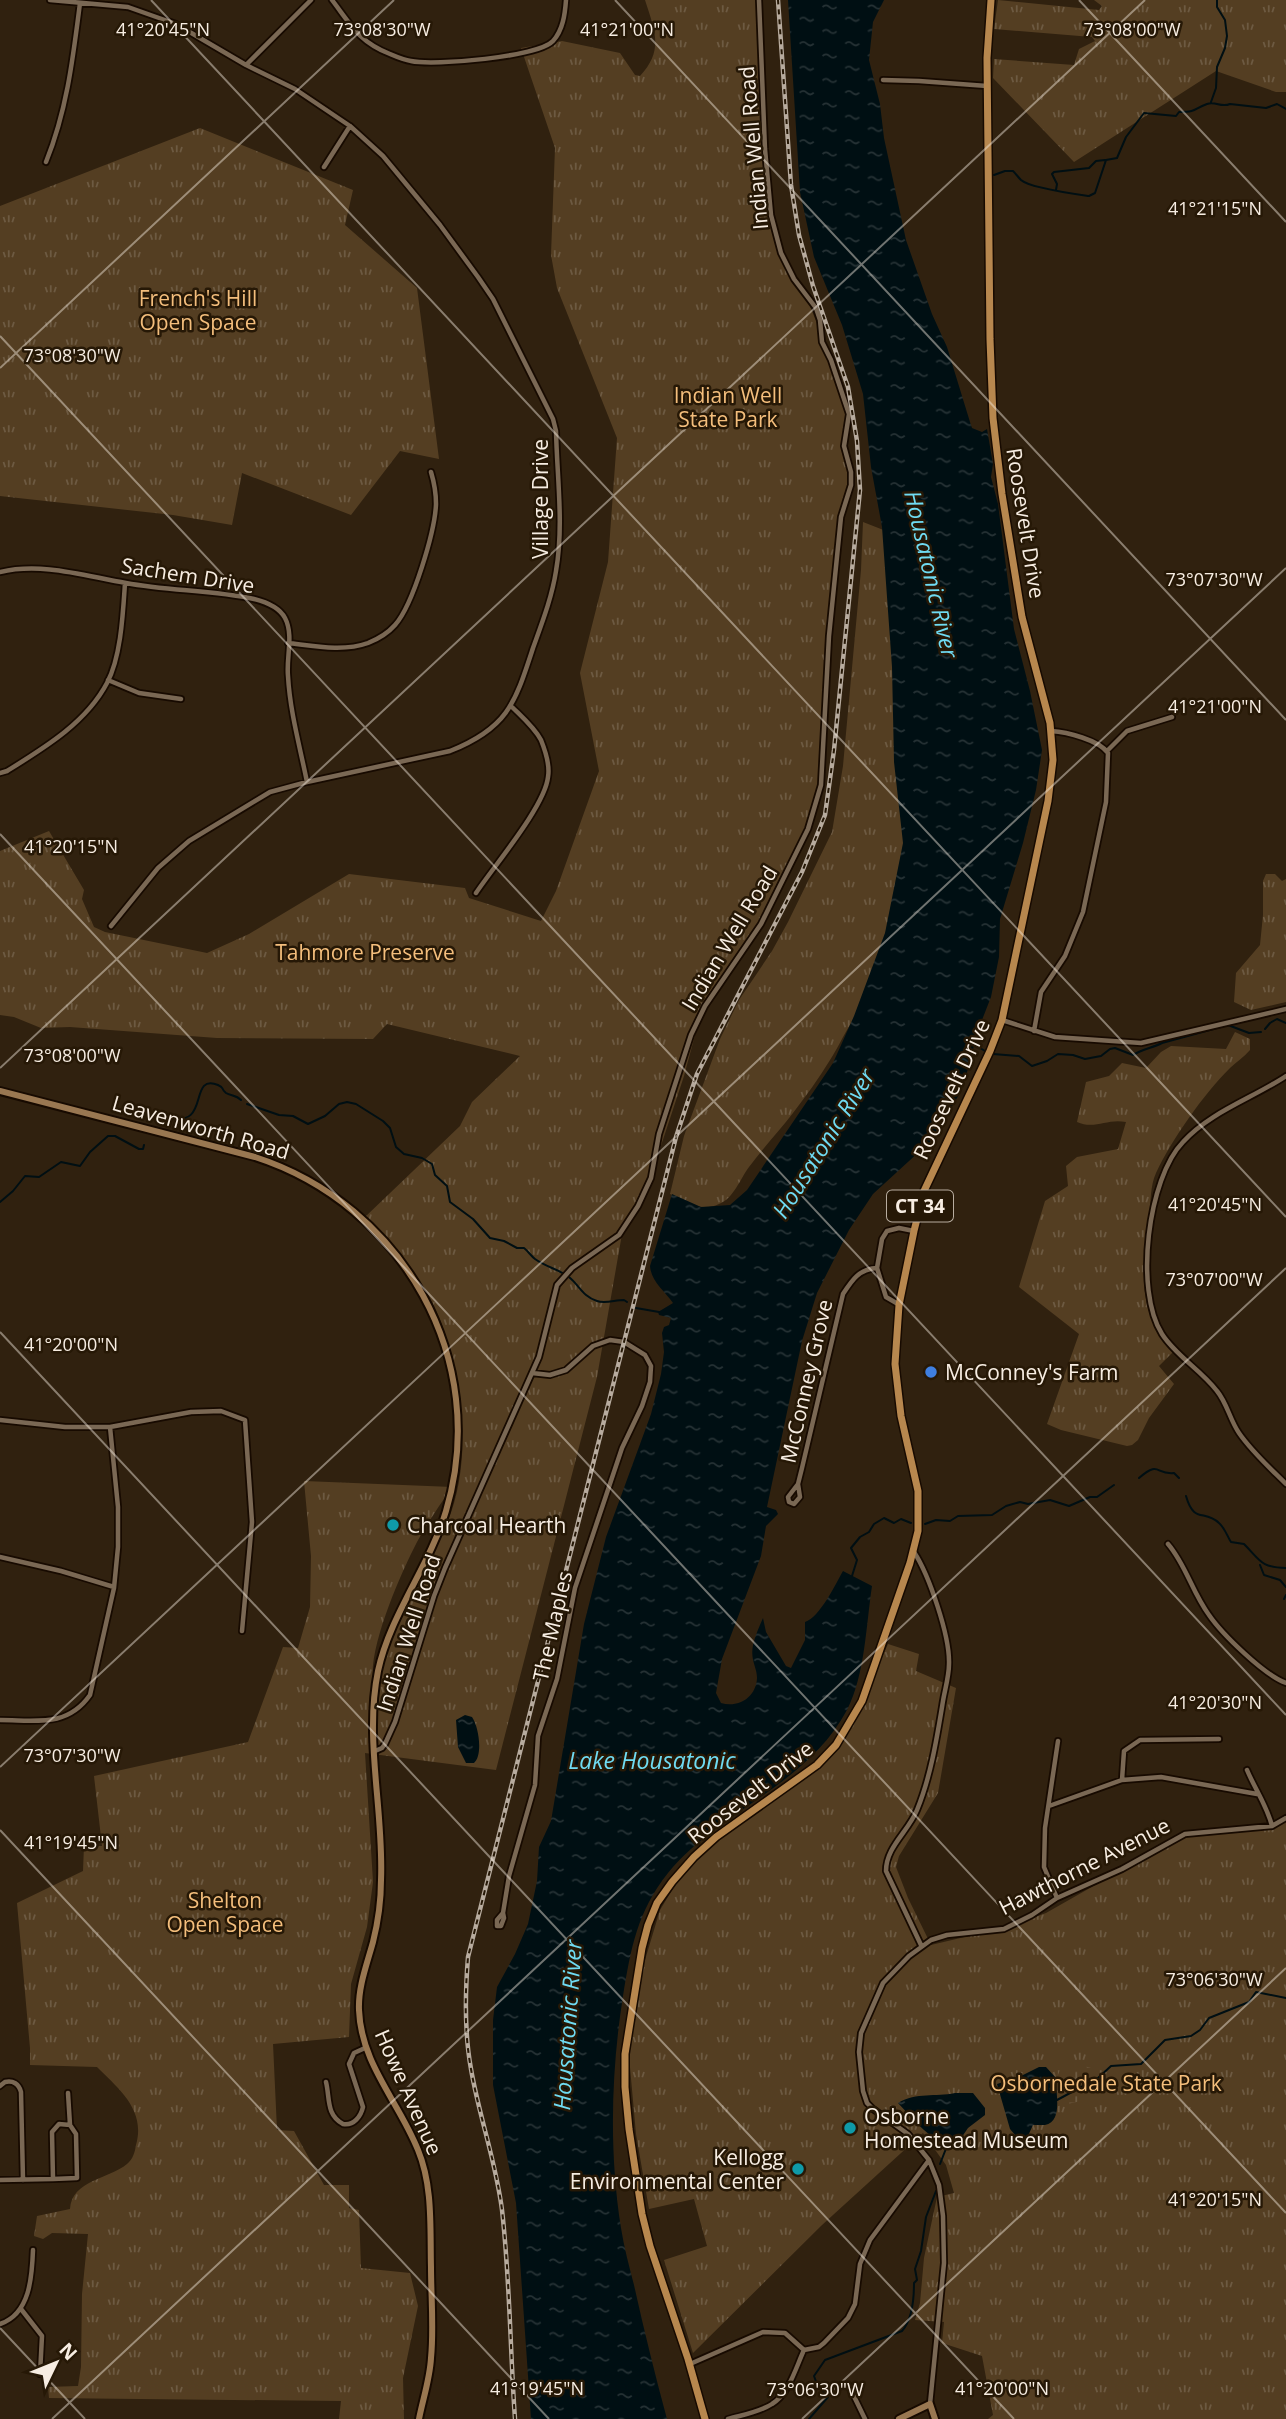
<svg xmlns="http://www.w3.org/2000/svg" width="1286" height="2419" font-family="'Open Sans',sans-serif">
<defs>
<pattern id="grass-tufts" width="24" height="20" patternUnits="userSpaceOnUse" patternTransform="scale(1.75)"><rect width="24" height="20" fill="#543e22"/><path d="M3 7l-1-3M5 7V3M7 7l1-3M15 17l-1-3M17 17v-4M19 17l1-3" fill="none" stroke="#6d5a42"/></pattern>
<pattern id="wetland-marsh" width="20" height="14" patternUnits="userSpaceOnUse" patternTransform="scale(1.75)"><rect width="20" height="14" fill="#543e22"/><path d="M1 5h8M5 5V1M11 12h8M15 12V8" fill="none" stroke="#6d5a42"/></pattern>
<pattern id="water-ripples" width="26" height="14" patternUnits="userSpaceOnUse" patternTransform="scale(1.75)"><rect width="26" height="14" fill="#000f13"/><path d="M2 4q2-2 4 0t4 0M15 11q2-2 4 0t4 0" fill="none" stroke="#263235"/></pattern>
</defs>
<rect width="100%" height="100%" fill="#30210f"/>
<!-- grass -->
<path fill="url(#grass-tufts)" d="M645 0H761L764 120 773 225 790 273 807 299 843 387 851 483V496L841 529 826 672 822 784 817 811 745 953 715 994 698 1024 684 1076 651 1176 639 1209 622 1234 597 1377 496 1770 365 1753 373 1882 367 1927 351 1984 349 2037 273 2044 277 2130 294 2131 324 2185H349V2208L359 2210 361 2268 410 2273 418 2306 403 2378 404 2419H339L341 2401 49 2398 48 2387 78 2386 81 2367 82 2294 88 2234 52 2233 43 2239 34 2236 37 2216 70 2209C72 2180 109 2179 127 2164 133 2159 135 2152 136 2145 146 2110 119 2089 97 2067L30 2065V2048L17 1903 83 1871 84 1846H102L94 1776 248 1742 283 1647 298 1648 310 1607 311 1556 304 1481 452 1487C440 1505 427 1523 417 1542 400 1575 369 1646 373 1680L376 1666C390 1633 403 1600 420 1569 428 1553 441 1539 447 1523 474 1460 463 1371 436 1310 420 1274 391 1245 365 1217L460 1126 472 1102 520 1056 387 1024 373 1039 217 1038 70 1027 41 1028 14 1017 0 1015V851L49 831 84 890 82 899 94 927 105 932 207 953 249 934 349 874 465 888 469 898 541 921 556 891 599 771 580 673 608 562 617 438 557 288 551 255 555 148 521 48 562 41 620 53 635 75 640 76C664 50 655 31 645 0Z
M998 0 1099 10 1102 6 1094 0H1286V92H1276L1216 71 1074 162 993 78 994 59 1074 65 1079 49 1095 41 1092 37 994 29Z
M200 128 353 190 345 225 417 288 439 459 400 451 351 515 242 473 232 525 173 515 0 496V206Z
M863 522 886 531 910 861 858 1014C846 1028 840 1045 830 1060 819 1078 806 1096 793 1113 779 1131 763 1148 749 1167 740 1179 734 1198 719 1204 700 1213 686 1201 670 1194L684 1136 720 1039 739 1000 772 951 788 922 832 832 843 766 861 570Z
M1266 874H1275L1282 881 1286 879V1002L1251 1010 1234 1002 1236 973 1260 945 1263 915V881Z
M1235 1032 1250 1039V1050C1244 1057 1236 1062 1230 1068 1203 1095 1172 1139 1156 1173 1150 1186 1151 1202 1149 1216 1142 1263 1136 1315 1173 1352L1159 1366 1174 1384 1149 1418 1138 1440 1132 1445 1127 1446 1061 1430 1047 1424 1079 1334 1019 1287 1045 1201 1068 1186 1066 1166 1077 1157 1118 1149 1126 1122C1107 1118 1095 1130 1077 1122L1086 1082 1109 1076 1122 1063 1146 1068 1161 1052 1171 1046 1226 1049Z
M888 1644 919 1654 916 1671 956 1688 938 1793 899 1856 896 1867 908 1898 931 1945 1011 1926 1046 1913 1185 1834 1286 1820V2419H988L993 2415 982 2356 942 2343 944 2322 915 2320 920 2303 924 2258 937 2197 954 2193 946 2165 923 2133 822 2225 693 2353 664 2260 707 2246 694 2199 649 2209 636 2134 629 2056 642 1970 660 1910 680 1877 699 1855 834 1750 847 1735Z"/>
<!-- wetland -->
<path fill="url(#wetland-marsh)" d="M1084 2066 1098 2070C1116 2102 1075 2100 1056 2107L1055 2082 1060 2070Z"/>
<!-- water -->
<path fill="url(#water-ripples)" d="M788 0H884L873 22 869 60 880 104 884 138 906 240 932 314 947 347 970 422 972 428 982 432 987 429 993 464 991 477 998 504 1014 629 1030 691 1042 750 1036 790 1023 843 1000 919 999 957 991 997 975 1038 972 1057 960 1093 932 1140 873 1194 849 1230 817 1293 802 1341 767 1507 776 1510 778 1514 766 1526 761 1556 722 1659 716 1693 721 1703C738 1708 756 1698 757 1678 757 1667 750 1661 753 1645 755 1636 759 1627 763 1618L766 1632 786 1666 791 1668 805 1640V1622C820 1617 835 1585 843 1571L872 1586C866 1626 865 1675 847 1710 807 1785 720 1810 668 1873 637 1912 631 1948 623 1996 611 2072 609 2152 621 2228 624 2247 629 2266 634 2285 644 2330 655 2375 667 2419H531L516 2203 493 2085V2020L497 1987 515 1954 528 1924 537 1881 539 1847 551 1821 584 1624 606 1537 651 1414 661 1374 664 1352 662 1333 664 1327 669 1325 671 1318 659 1315 658 1312 673 1303C665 1291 651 1282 650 1266L672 1194 701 1207 730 1205 747 1190 833 1063 854 1016 885 933 903 843 894 762 892 667 882 527 871 467 863 394 842 325 814 257 800 192Z
M465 1715 472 1717C479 1727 483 1755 474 1763H466L458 1747 456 1720Z
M1039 2067H1046L1056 2078C1055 2091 1064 2121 1045 2125 1041 2125 1037 2125 1033 2125L1027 2138 1020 2141 1010 2129 997 2084 1019 2077Z
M955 2093H973L985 2108V2115L968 2128 955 2147C931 2142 914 2120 898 2103 917 2092 935 2097 955 2093Z"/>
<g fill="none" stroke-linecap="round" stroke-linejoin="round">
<!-- stream -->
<path stroke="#000f13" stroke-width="2" d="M1211 102 1216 88 1217 67 1225 48 1227 36 1225 20 1217 7V0
M994 175 1005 171H1013C1016 174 1018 177 1021 180 1030 188 1075 194 1089 196L1095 193 1106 160 1117 158 1126 137 1144 113 1176 116 1179 112C1198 112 1193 109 1207 104 1216 101 1221 108 1230 104L1266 108 1277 104 1286 109
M1056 190 1057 184 1052 174 1054 172 1089 168 1096 161 1105 160
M1265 1029 1270 1023 1277 1019 1286 1023
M975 1045 985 1051
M993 1054 1019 1056 1032 1066 1047 1061 1058 1054 1073 1055 1085 1059 1101 1056 1110 1049 1115 1048 1133 1055C1143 1049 1152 1048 1162 1043L1228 1025 1249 1033 1261 1032
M247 1104 279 1115 293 1116 308 1124 325 1116 339 1104 347 1102 356 1104 383 1121 390 1128 396 1147 404 1154 422 1158 432 1164 435 1175 447 1186 450 1202 473 1219 490 1238 504 1241 517 1248H524C528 1251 531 1256 535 1259 546 1267 558 1269 569 1277 579 1285 583 1297 597 1301 605 1304 615 1300 624 1300L627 1302
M162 1120 167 1117C212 1130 187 1073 218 1085 225 1088 220 1088 226 1093 231 1096 236 1095 241 1100
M0 1202 13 1191 25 1176 39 1177 61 1162 80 1166 90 1152 108 1136H115L139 1149H143L144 1145
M636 1308 659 1312
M1139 1478C1160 1460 1155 1475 1174 1473L1179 1478
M1186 1496C1194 1524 1204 1509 1219 1523 1225 1528 1227 1536 1231 1542L1244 1544C1261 1561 1260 1567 1286 1568
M925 1524 936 1520 950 1521 958 1516 992 1515 1006 1506 1020 1502 1028 1504 1050 1500 1069 1506 1090 1497H1097L1114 1485
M1260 1565 1264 1575 1280 1580 1286 1587
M852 1576 857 1560 851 1548 860 1537 869 1532 874 1524 884 1518 894 1523 901 1519 911 1523
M1284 1599 1286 1595
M1057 2100 1098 2078 1111 2066 1141 2064 1165 2040 1191 2036 1200 2030 1209 2018 1249 2002 1256 1992 1286 1998
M940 2164 947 2146
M809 2419 828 2397 817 2384 814 2376 825 2360 902 2331C913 2319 914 2298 914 2283L917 2280 915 2269 921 2251 926 2217 936 2191"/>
<!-- street casing -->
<g stroke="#170a00" stroke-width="8">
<path id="street" d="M50 0 128 7 176 24 246 65 295 89 350 126 383 156 440 225 478 277 493 299 553 419 556 431C557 477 564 526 556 571 552 597 542 623 533 648 515 703 508 728 450 751L307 782 270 792 189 841 158 868 111 926
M332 0C351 25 359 42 390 54 397 57 404 60 411 61 434 66 538 57 553 41 563 30 565 14 566 0
M246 65 311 0
M883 80 919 81 987 86
M46 162C67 110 73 58 80 3
M324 167 350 126
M0 572C42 562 85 576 126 583 168 591 212 590 254 599 266 602 279 607 285 618 294 635 286 658 288 676 290 712 300 747 307 782
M288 643C314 646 343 652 368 643 378 639 388 633 395 625 413 605 435 531 436 504 436 493 434 482 431 472
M108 680 139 693 181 699
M1107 751 1127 731 1172 717
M0 773 7 771C44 748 86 723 107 683 121 657 123 613 125 583
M476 893C494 866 545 806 548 777 550 766 545 750 541 740 534 727 522 717 512 707
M1002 1020 1055 1037 1141 1043 1286 1009
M1034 1031 1041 992 1065 956 1083 912 1106 802 1108 753C1099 740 1067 732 1051 731
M1286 1076C1253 1098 1210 1112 1183 1142 1148 1178 1134 1290 1162 1334 1176 1356 1201 1370 1217 1391 1227 1403 1230 1420 1239 1433 1252 1452 1270 1468 1286 1484
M877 1268 882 1239 887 1231 899 1228 914 1231
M0 1420 65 1427H110L191 1412 221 1411 245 1420 252 1522 242 1631
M798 1484 800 1497 794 1504 789 1502 788 1497 798 1484 802 1468 843 1294C852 1280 859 1269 877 1268L886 1297 898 1304
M1168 1544C1186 1565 1192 1592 1209 1615 1222 1634 1264 1675 1286 1683
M914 1552C929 1575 950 1636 949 1664 949 1676 945 1689 943 1701 937 1737 931 1776 917 1810 908 1832 886 1847 886 1871L921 1945
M0 1557 61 1571 114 1587
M0 1720C35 1720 67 1728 90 1695L114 1588 118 1547V1507L110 1427
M375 1751 382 1748 385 1744 395 1722 434 1596 445 1568 539 1357 557 1285 572 1268 619 1235 638 1206 651 1178 659 1134 691 1035 705 1006 761 924 808 829 821 785 829 636 841 517 851 485V472L844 446 849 414 831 360 822 342 820 320 816 308 794 279 781 253 771 215 765 149 759 0
M1247 1770C1255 1789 1267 1806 1272 1826
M1122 1780 1124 1751 1140 1740 1219 1739
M1049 1806 1122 1780 1161 1777 1257 1794
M1057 1898 1044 1867 1045 1828 1058 1741
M503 1913 504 1918 501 1926H497V1920L503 1913 509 1876 535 1785 538 1736 557 1679 575 1588 622 1448 642 1406 650 1382 651 1366 645 1355 624 1342 610 1340 593 1346 566 1370 550 1375 532 1373
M326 2082C330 2098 326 2115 343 2124 354 2126 361 2116 363 2107L349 2064 354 2053 365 2048
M0 2086 5 2082C13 2080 19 2084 21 2092L23 2180
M68 2093 70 2125
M59 2124 70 2125 76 2134 77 2178 53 2179 52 2132Z
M0 2180 53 2179
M21 2309 42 2336 40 2374
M0 2324C30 2314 32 2277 33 2250
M690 2364 763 2332 785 2333 804 2350
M849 2386 865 2419
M930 2404 944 2263 943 2216 939 2185 929 2160 908 2134 873 2109 867 2103 863 2091 859 2052 861 2033 883 1983 909 1956 931 1940 947 1935 1004 1929 1032 1915 1057 1898 1122 1869 1185 1834 1272 1826 1286 1818
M728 2419C742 2415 760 2412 772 2404 789 2394 796 2367 804 2350L819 2347 824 2343 848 2318 855 2304 860 2264 870 2240 929 2160"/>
</g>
<!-- secondary casing -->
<g stroke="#170a00" stroke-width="10">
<path id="secondary" d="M0 1091 255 1157C403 1205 491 1360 446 1511 429 1567 390 1615 378 1671 364 1740 384 1811 381 1880 381 1901 378 1922 373 1942 367 1964 358 1987 359 2010 361 2064 399 2102 418 2150 433 2186 430 2228 431 2267 431 2297 434 2328 431 2358 430 2378 423 2399 419 2419
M899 2419 930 2404 935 2419"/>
</g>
<!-- primary casing -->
<g stroke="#170a00" stroke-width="10">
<path id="primary" d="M705 2419 688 2359 650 2246 642 2214 629 2129 625 2087V2054L642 1948 648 1925 657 1903 672 1882 694 1857 716 1837 817 1765 836 1745 862 1701 910 1563 918 1531V1491L901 1416 895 1364 899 1305 914 1231 924 1191 990 1051 1002 1020 1048 801 1053 760 1050 723 1022 617 1002 494 993 418 990 339 987 58 991 0"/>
</g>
<!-- street -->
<use href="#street" stroke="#7a6854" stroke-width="4.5"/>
<!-- secondary -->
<use href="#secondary" stroke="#997751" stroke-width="6"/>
<!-- primary -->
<use href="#primary" stroke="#b7874e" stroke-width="7"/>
<!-- rail casing -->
<g stroke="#b7ab9e" stroke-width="4.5">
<path id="rail" d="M515 2419C510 2350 510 2279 502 2210 496 2162 479 2116 471 2069 464 2031 465 1994 468 1957L676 1137 697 1074 802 872 825 815 834 750 860 490 857 441 848 387 813 286 799 235 791 185 778 0"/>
</g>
<!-- rail -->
<use href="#rail" stroke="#261806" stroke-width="2" stroke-dasharray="5" stroke-linecap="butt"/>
</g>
<!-- ticks -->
<path fill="none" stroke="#f7ede2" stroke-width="2" stroke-opacity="0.45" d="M151 0 1286 1217M615 0 1286 720M1079 0 1286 222M0 336 1286 1715M0 368 394 0M0 834 1286 2213M0 1068 1145 0M0 1332 1014 2419M0 1767 1286 568M0 1830 549 2419M0 2328 85 2419M52 2419 1286 1268M802 2419 1286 1968"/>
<!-- markers -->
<circle fill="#3f7fe0" stroke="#261806" stroke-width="2.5" cx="931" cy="1372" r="7"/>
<g fill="#0f9aa8" stroke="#261806" stroke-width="2.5">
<circle cx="393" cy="1525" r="7"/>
<circle cx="850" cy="2128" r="7"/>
<circle cx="798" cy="2169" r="7"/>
</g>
<g text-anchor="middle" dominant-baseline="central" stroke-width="5" stroke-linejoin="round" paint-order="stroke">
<!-- shield labels -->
<rect fill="#261806" stroke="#b8ada0" stroke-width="2" x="887" y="1190.5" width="66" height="31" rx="5"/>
<g font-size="19" font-weight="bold" fill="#f7ede2">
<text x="920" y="1206">CT 34</text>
</g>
<!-- street labels -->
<g font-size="21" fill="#f7ede2" stroke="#261806">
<text transform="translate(753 148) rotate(-95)">Indian Well Road</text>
<text transform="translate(540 499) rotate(-90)">Village Drive</text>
<text transform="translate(1026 523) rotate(81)">Roosevelt Drive</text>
<text transform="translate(188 575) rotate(9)">Sachem Drive</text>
<text transform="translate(729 938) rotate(-59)">Indian Well Road</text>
<text transform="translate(951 1089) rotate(-65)">Roosevelt Drive</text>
<text transform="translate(201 1127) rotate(16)">Leavenworth Road</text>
<text transform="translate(806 1381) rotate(-77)">McConney Grove</text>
<text transform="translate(552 1626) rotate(-77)">The Maples</text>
<text transform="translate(408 1633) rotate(-72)">Indian Well Road</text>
<text transform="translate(750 1792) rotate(-38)">Roosevelt Drive</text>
<text transform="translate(1084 1866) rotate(-27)">Hawthorne Avenue</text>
<text transform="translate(409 2092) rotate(66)">Howe Avenue</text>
</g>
<!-- park labels -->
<g font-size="21" fill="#f4be7c" stroke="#261806">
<text x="198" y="298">French's Hill<tspan x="198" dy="24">Open Space</tspan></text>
<text x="728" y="395">Indian Well<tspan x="728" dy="24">State Park</tspan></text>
<text x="365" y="952">Tahmore Preserve</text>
<text x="225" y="1900">Shelton<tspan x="225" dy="24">Open Space</tspan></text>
<text x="1106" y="2083">Osbornedale State Park</text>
</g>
<!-- poi labels -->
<g font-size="21" fill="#f7ede2" stroke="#261806" text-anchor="start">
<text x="945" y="1372">McConney's Farm</text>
<text x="407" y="1525">Charcoal Hearth</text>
<text x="864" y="2116">Osborne<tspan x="864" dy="24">Homestead Museum</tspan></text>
<text x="784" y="2157" text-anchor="end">Kellogg<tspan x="784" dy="24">Environmental Center</tspan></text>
</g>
<!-- water labels -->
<g font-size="23" font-style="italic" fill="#6fdbf2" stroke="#261806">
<text transform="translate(932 574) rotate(77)">Housatonic River</text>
<text transform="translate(823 1143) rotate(-58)">Housatonic River</text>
<text x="652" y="1760">Lake Housatonic</text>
<text transform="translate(567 2025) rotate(-86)">Housatonic River</text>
</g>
</g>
<g font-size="18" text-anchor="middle" fill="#f7ede2" stroke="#261806" stroke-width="5" stroke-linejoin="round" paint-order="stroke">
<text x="382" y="36">73°08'30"W</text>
<text x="1132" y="36">73°08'00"W</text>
<text x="163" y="36">41°20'45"N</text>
<text x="627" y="36">41°21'00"N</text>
<text x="1215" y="215">41°21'15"N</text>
<text x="72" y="362">73°08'30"W</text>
<text x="1214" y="586">73°07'30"W</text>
<text x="1215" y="713">41°21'00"N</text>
<text x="71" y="853">41°20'15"N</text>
<text x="72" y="1062">73°08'00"W</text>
<text x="1215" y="1211">41°20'45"N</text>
<text x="1214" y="1286">73°07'00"W</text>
<text x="71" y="1351">41°20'00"N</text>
<text x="1215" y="1709">41°20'30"N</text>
<text x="72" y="1762">73°07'30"W</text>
<text x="71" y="1849">41°19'45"N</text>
<text x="1214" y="1986">73°06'30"W</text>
<text x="1215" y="2206">41°20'15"N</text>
<text x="537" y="2395">41°19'45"N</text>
<text x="1002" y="2395">41°20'00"N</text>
<text x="815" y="2396">73°06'30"W</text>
</g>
<!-- north arrow -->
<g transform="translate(56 2363) rotate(47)" stroke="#261806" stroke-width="5" paint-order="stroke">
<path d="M0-5L12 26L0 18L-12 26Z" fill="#f7ede2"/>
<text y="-10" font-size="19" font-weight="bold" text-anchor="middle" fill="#f7ede2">N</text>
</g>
</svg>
